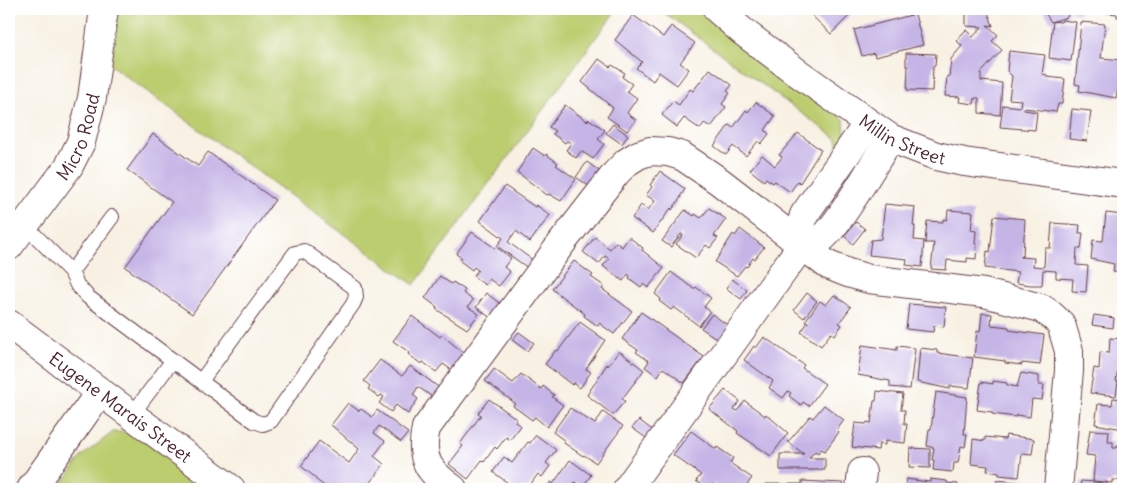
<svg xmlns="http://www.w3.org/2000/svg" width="1132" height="498" font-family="Delius,sans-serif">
<rect width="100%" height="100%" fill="#fff"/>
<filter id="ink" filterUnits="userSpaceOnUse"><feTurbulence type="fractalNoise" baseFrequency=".02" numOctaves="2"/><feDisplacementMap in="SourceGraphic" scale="10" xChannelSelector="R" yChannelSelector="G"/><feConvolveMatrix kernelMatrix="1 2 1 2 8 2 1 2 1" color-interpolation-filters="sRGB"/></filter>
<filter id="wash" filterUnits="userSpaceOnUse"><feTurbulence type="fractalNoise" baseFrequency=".0096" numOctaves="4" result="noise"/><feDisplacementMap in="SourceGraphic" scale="20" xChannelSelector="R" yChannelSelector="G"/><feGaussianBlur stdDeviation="1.12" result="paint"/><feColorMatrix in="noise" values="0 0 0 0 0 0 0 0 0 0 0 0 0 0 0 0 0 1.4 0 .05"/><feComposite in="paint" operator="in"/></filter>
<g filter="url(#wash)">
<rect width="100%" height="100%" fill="#f8f1e3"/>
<!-- green -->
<path fill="#bccd6f" stroke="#83764d" d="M116 9H617L414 285 109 64Z
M659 9H703L711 18 844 119 845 133 838 147 837 139Z
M113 432H127L144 440 209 489H58L82 456Z"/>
<g id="blocks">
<!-- building -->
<path fill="#c5b4e6" d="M805 9H856L831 34Z
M966 9H987L993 26 987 25 998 35 992 41 1002 50 981 73V81L1002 83 1000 115 979 113V98H975L974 104 959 102 960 97 945 96 947 76 949 77 951 59 962 46 956 40 966 30 973 37 982 27 966 26Z
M1046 9H1070L1067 17 1051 22 1043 10Z
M1072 9H1080L1079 14 1071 13Z
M1094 9H1123V17H1117V14L1094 11Z
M915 14 923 45 875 57 874 53 862 56 854 30Z
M633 15 663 37 671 26 695 43 680 63 689 69 677 85 659 72 653 81 636 68 642 62 615 40Z
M1062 20 1076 22 1071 61 1049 58 1053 21 1061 22Z
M1081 22 1105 24 1101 58 1123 60V90H1118L1116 98 1079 91 1080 85 1075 84Z
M1009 51 1045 55 1042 74 1047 75V77L1065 79 1062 104H1058L1056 112 1024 108V110L1037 112 1035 130 1000 127 1003 105 1020 107 1021 100 1009 99 1012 76 1007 71Z
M906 53 936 54 935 66H933L932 91 907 90 908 66H906Z
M599 59 610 67 612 65 625 73 622 77 632 84 627 91 637 98 627 113 636 120 627 131 607 117 613 108 582 82Z
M710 69 732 85 727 91 730 93 722 104 726 107 711 127 704 123 700 129 684 118 677 127 662 115 673 101 679 105 690 89 693 91Z
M756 102 775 116 765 130 769 134 761 144 758 141 746 156 733 146 726 155 714 146 729 125 733 128 746 110 748 112Z
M565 105 587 121 589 119 605 130 598 139 604 144 593 159 581 151 576 158 566 150 571 143 567 141 565 143 553 134 555 131 549 127Z
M1072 109 1091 111 1087 141 1069 139Z
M613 124 628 135 622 144 606 133Z
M798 133 821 150 800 183 798 181 790 192 775 181 773 183 766 178 764 181 750 170 762 155 775 166 782 157 779 155Z
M153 134 198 166 208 152 275 200 192 314 125 267 172 202 127 170Z
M533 148 545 156 546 154 558 163 556 165 576 179 561 201 549 194 547 195 517 172Z
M587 162 602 173 590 187 576 177Z
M660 171 685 189 680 197H681L672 210 671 208 653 233 632 218 641 205 648 210 655 201 646 195 652 187 650 185Z
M505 186 535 207 536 205 550 215 530 242 516 231 508 242 534 261 528 268 497 246 503 238 480 221Z
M830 195 839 201 825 219 817 212Z
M885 204 915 207 913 226H915L914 240 924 241 922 267 906 265 907 259 869 255 871 240 881 239Z
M709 208 726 219 714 236 718 238 710 248 706 245 696 258 676 244 683 235 681 234 671 247 662 241 685 210 694 216 695 214 701 218Z
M948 210 973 212 971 230 976 231 975 244H977L976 259 967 258V262L947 260 946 270 931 269 934 243H925L927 221 943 222V219L947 220Z
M1106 213 1123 215V273L1113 272 1114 264 1091 259 1093 240 1103 241Z
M994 216 1025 219 1023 256 1020 257 1034 258 1033 266 1044 267 1045 248H1050L1052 223 1080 225 1079 233H1083L1081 249 1077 248 1076 265 1088 266 1086 292 1072 291 1073 279 1056 278V271L1043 270 1042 285H1031L1016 283 1018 272 985 268 987 251 990 252Z
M856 222 865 229 853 244 844 236Z
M740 229 764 247 755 259 753 258 747 267 745 266 737 276 715 262 733 234 735 236Z
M472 232 495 248 496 247 511 258 504 267 510 272 499 286 489 279 485 285 473 276 478 270 474 267 472 270 460 261 462 258 456 254Z
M595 237 610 249 616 242 622 247 629 237 643 248 642 250 664 268 648 288 643 284 641 287 629 278 630 276 628 274 623 281 603 266 609 259 605 256 599 264 583 252Z
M574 261 593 275 591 277 604 286 602 289 632 311 614 334 599 323 598 326 584 316 585 314 552 289Z
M671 272 694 289 696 287 711 298 704 307 710 311 699 326 674 307 671 310 659 301 661 299 655 294Z
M440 276 451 284 453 282 465 290 463 293 473 300 468 307 479 314 467 329 436 309 437 307 425 298Z
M732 279 747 290 741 299 726 288Z
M486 293 502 305 492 319 476 307Z
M807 293 817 301 804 318 794 310Z
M834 295 851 307 839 323 842 325 835 335 831 333 821 346 801 332 808 322 805 321 820 301 826 305Z
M1122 302H1123V320L1120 319Z
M909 304 946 307 944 327 934 326 933 332 906 329Z
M641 312 704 357 684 383 663 368 658 376 645 367 649 361 636 352 638 350 622 339Z
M982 313 992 314 991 325 1009 327V330L1044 335 1040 365 1022 363V365L1005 363V361L974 357 977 331H980Z
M712 314 729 326 719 340 701 328Z
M1094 315 1114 318 1113 328 1092 325Z
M412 316 440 337 442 335 466 355 453 371 443 364 436 372 423 362 421 364 408 354 409 352 393 341Z
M580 322 605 340 586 369 591 372 580 388 574 383 572 385 545 364 556 350 558 351Z
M519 332 534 343 527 351 512 340Z
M764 337 804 365 802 368 825 384 809 406 803 402 801 405 789 396 791 393 788 391 783 398 769 388 773 381 744 360 754 346 756 348Z
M1110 338 1123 339V372L1118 371 1116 381H1118L1116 396 1090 393 1094 368 1099 369 1100 352 1109 353Z
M862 345 897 350V346L915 348 910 389 890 387V381L858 375Z
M920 348 937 350V353L973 358 969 388 950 386V389L917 382Z
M619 351 644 370 622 399 625 401 613 415 587 395 607 364 608 366Z
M380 360 402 376 410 366 441 389 434 398 418 387 413 395 418 399 408 414 396 405 391 412 379 403 384 397 381 395 379 397 368 389 370 386 364 381Z
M494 369 513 383 521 374 541 389 543 386 554 395 552 397 563 405 547 427 535 417 532 420 513 406 515 403 485 381Z
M1021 373 1039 376V385H1044L1042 400 1032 399 1030 417 1016 415V417L992 414V412L977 410 981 382 993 384V381L1007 383V385L1017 387Z
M725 390 740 401 734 409 737 411 745 401 765 416 766 414 788 433 771 456 737 433 738 431 709 409Z
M877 391 903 394 901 410H905L904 424H907L905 443 885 441V445L879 444 878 450 852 447 855 423 866 424 867 422 871 423 874 401H876Z
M936 392 967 397 964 434H967L965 447 961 446 958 463H954L953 472 933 470 934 460H932L934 448 927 446 929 429H931Z
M1113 398 1123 399V429L1095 424 1098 404 1112 405Z
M489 399 517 419 515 422 521 426 510 440 506 437 497 449 495 447 484 462 482 460 468 479 449 464 463 446 460 444 481 415 478 413Z
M348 403 359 411 361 409 372 417 377 410 408 433 401 442 379 426 374 433 385 441 374 456 384 464 365 489H325L327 488 315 479 316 478 301 466 319 441 349 463 359 449 331 425Z
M824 405 844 420 837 430 839 432 825 451 821 449 818 453 815 451 809 458H825V470H780V454H804L788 442 810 416 813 418Z
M570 408 595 424 603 412 623 426 596 463 584 455 583 456 564 443 565 441 553 432Z
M639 420 655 432 649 440 632 428Z
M1090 430 1109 431 1108 442H1113V448H1117V445L1123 446V481L1112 480V483L1093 481 1095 456 1086 455Z
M691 431 716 449 717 447 733 458 730 463 752 478 744 489H718L719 488 713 484 708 489 696 481 701 475 673 455Z
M536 435 556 450 546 463 550 466 542 477 538 474 527 489 523 487 520 489H516L493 472 504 457 512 463 528 442 530 443Z
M1006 435 1034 439 1032 454 1022 453 1019 477 999 475V473L987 471 988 466 971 464 973 439 985 441V437L1005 439Z
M910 448 930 449V468L909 467Z
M570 460 591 475 582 488 575 482 570 489H546L551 482 553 484Z
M906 479 930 482V479L947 481V483L958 484 957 489H905Z
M997 480 1037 484V489H981V485L996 487Z
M802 481 843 483V489H766V484H802Z
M1081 481 1107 483 1106 489H1080Z
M655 483 663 489H649Z"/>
</g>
</g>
<g filter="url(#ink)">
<use href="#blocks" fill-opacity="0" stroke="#643e47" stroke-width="1"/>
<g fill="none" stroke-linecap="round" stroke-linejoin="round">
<!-- lane casing -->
<g stroke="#643e47" stroke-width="16">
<path id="lane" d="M25 225 71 272 77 285 88 297 254 421 263 424 271 421 353 304 356 297 355 288 304 251 295 253 201 381
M71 272 112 217
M131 416 173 360"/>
</g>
<!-- street casing -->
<g stroke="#643e47" stroke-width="30">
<g id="street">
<path id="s1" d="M717 9 742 31 798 73 890 138 936 156 964 162 1123 184"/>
<path d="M802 245C807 244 813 243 818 241 834 234 878 157 890 138"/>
<path id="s2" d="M9 246 69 166 81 142 92 98 104 9"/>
<path id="s3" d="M9 324 231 489"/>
<path d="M31 489 100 392"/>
<path d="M453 489C429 472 419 460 426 428L564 240 616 173 627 162 638 155 650 151 668 152 682 156 719 181 828 265 848 273 869 279 984 293 1041 308 1050 314 1061 324 1069 351V371L1058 489"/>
<path d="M627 489 802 245 801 226 804 215 868 123"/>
<path d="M860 489 862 472"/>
</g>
</g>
<!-- lane -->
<use href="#lane" stroke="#fff" stroke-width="14"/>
<!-- street -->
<use href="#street" stroke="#fff" stroke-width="28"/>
</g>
</g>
<g text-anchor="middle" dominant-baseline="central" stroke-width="5" stroke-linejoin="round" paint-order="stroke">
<!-- street labels -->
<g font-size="18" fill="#4a1f2b" stroke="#fff">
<text stroke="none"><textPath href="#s2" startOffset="131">Micro Road</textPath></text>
<text stroke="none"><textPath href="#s1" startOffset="228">Millin Street</textPath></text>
<text stroke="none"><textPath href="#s3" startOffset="139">Eugene Marais Street</textPath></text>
</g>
</g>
<!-- margin -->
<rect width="1132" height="498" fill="none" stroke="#fff" stroke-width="30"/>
</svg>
